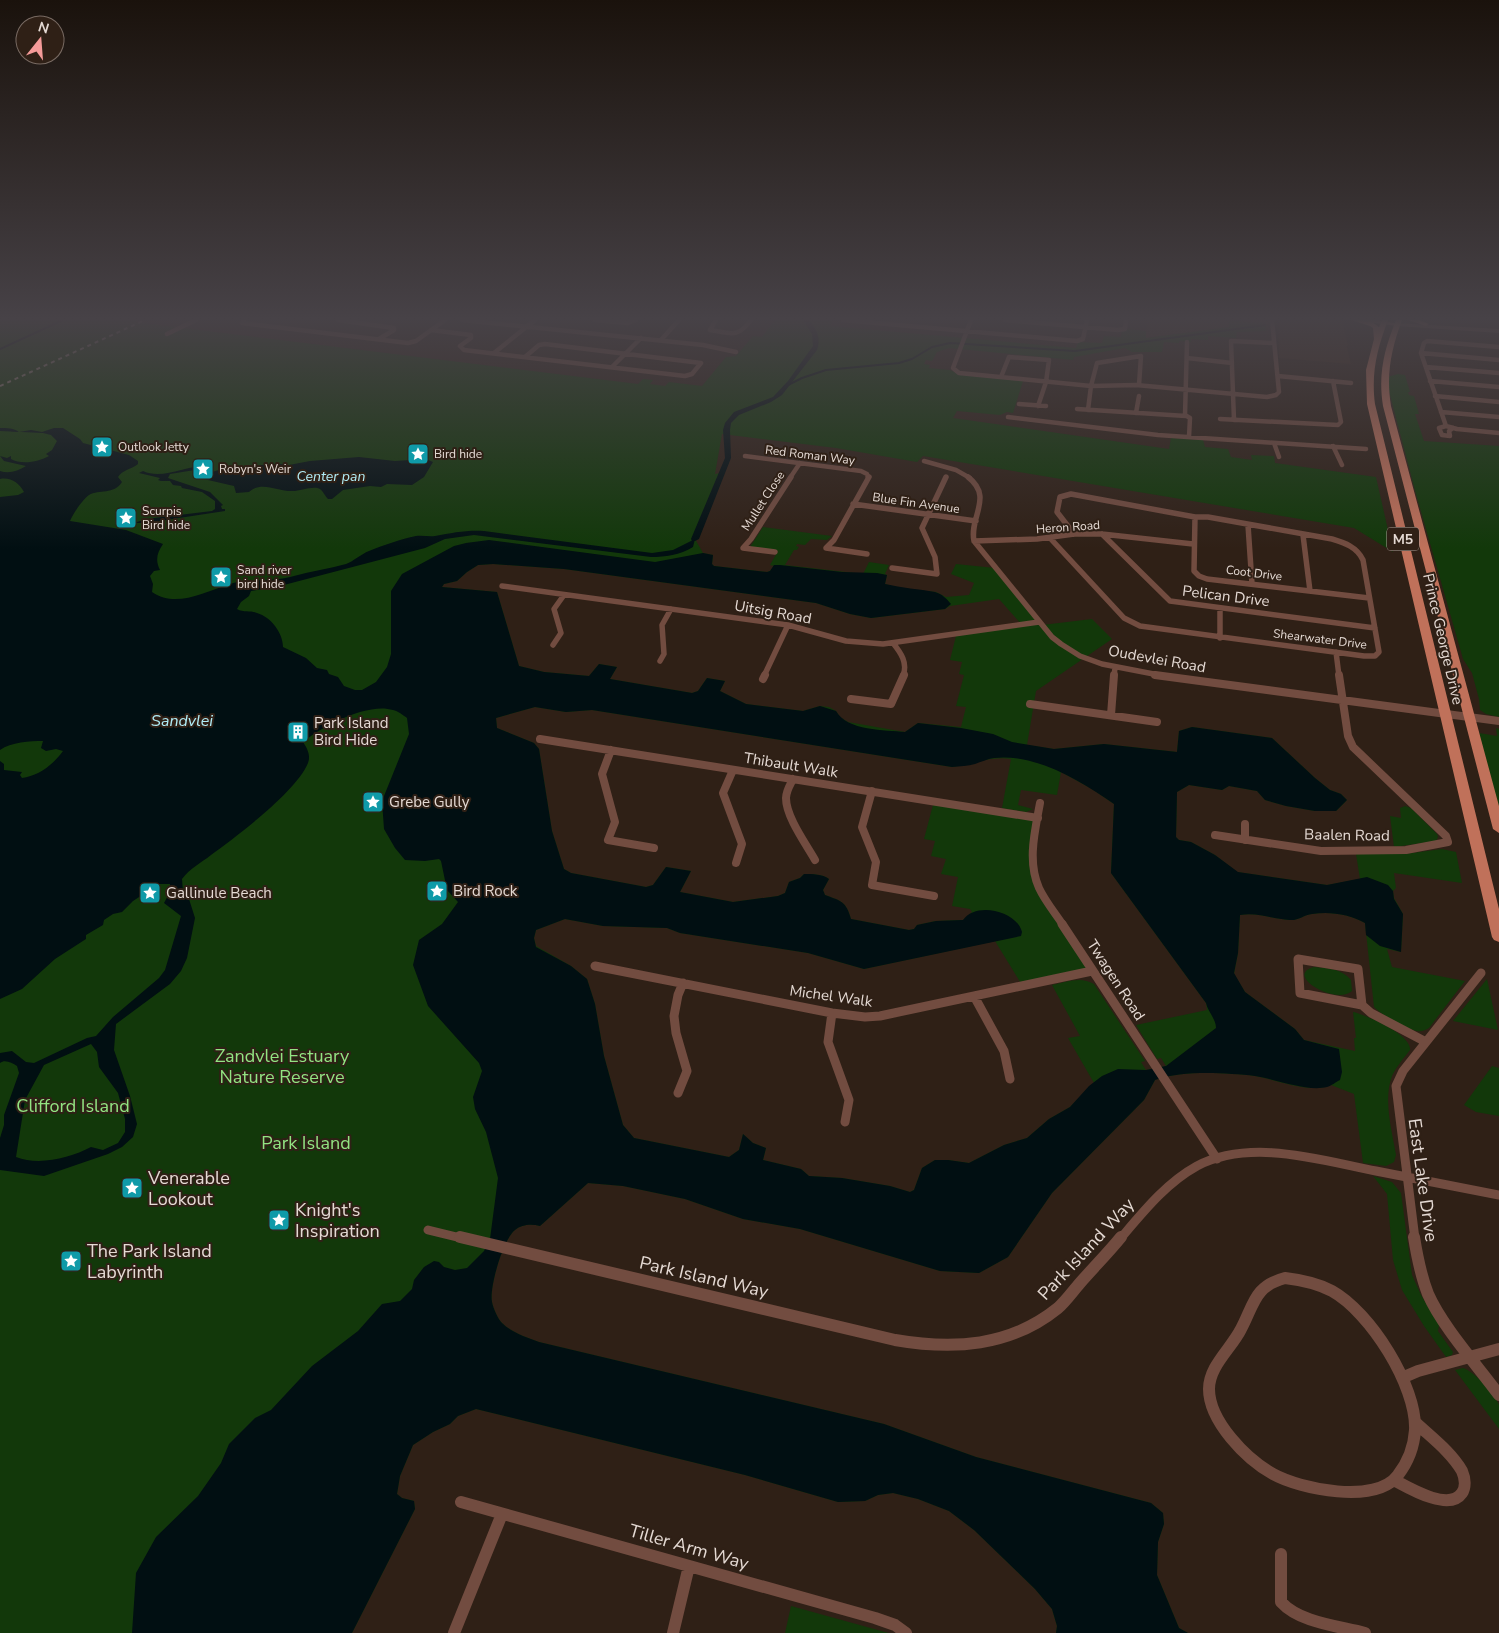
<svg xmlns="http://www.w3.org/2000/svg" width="1499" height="1633" font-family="'Nunito Sans',sans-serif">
<rect width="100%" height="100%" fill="#2f2016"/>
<!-- built -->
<path fill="#3b2618" d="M1147 320H1229V327L1146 338Z
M1235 320H1342L1348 346 1345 347H1347L1351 364 1279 358 1278 325Z"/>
<!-- green -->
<path fill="#12380a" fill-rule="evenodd" d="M0 320H139L135 322 638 384 643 379 653 380 650 384 665 386 669 382 702 386 726 357 736 356 753 336 762 337 775 320H833L830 326 1076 348 1078 342 1102 343 1104 336 1121 337 1122 331 1128 329 1146 331V338L1229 327V320L1265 324 1266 331 1237 332 1236 338 1208 336V340L1191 339V342L1179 341V343L1164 342 1162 352H1132L1125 348 1074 357 1073 360 949 348 937 352 932 361 926 360 924 364 930 365 929 368 950 370 959 374 1023 381 1013 413 1007 412 1000 415 957 411 953 418 1169 449 1171 438 1203 440 1205 447 1228 449 1231 457 1252 460 1251 455 1274 456 1275 463 1376 477 1393 552 1354 528 923 456 917 462 836 448 722 434 715 474 720 473 695 539 703 553 713 555 712 564 714 566 767 572 770 571 774 566 770 565 778 551 750 547 763 527 832 536 827 540 811 539 805 545 797 544 796 546 799 547 797 550H794L785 565 863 574 869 562 889 565 885 574 887 575 885 584 902 589 936 592 946 597 969 595 974 583 951 574 956 564 995 568 1042 625 1092 619 1112 639 1036 691 1027 745 1054 749 1104 744 1177 752 1179 731 1192 727 1272 738 1315 778 1330 790 1341 794 1347 800 1336 811H1315L1286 806 1265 800 1257 791 1229 786 1222 790 1189 785 1177 792 1176 837 1179 840 1191 842 1215 855 1237 872 1327 885 1360 879 1356 854H1405L1442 849 1456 852 1462 883 1394 873 1396 888 1393 891 1394 898 1403 914 1401 952 1387 949 1392 967 1465 981 1429 1028C1425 1030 1422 1032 1417 1031 1408 1030 1380 1014 1374 1007L1365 923C1350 914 1329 911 1312 914 1304 915 1297 921 1290 920 1272 919 1258 912 1240 915L1238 953 1234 974 1245 992 1295 1029 1304 1040 1355 1051 1354 1038H1356L1353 1012C1367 1015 1412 1035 1410 1050 1404 1058 1396 1067 1392 1076 1383 1100 1392 1131 1396 1155L1394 1162 1386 1166 1363 1163 1354 1094 1331 1085C1309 1094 1278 1080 1255 1076 1227 1073 1182 1070 1155 1080L1144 1100 1052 1193 1008 1257 979 1273 940 1271 800 1229 743 1219 685 1199 623 1186 588 1183 540 1226C532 1224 522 1224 515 1230 503 1239 489 1288 492 1302 493 1308 498 1319 502 1323 512 1333 526 1337 539 1342L884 1424 976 1457 1151 1503 1163 1513 1164 1524 1158 1542 1157 1575 1179 1628 1188 1633H1056L1057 1626 1052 1609 1035 1589 974 1530 949 1511 918 1499 893 1493 878 1495 865 1501 838 1502 745 1475 476 1409 458 1416 450 1424 433 1432 413 1445 400 1476 397 1494 402 1498 414 1501 415 1509 352 1633H0ZM493 564 564 569 816 603 850 614 871 618 945 609 950 606 999 599 1023 626 956 636 950 660 962 662 959 674 964 675 956 706 966 707 961 727 918 723 905 732 848 722 840 717 836 711 829 707 820 706 803 711 746 704 720 691 725 681 707 678 698 691 692 693 610 679 617 667 599 664 589 676 544 672 519 666 497 592 442 587 444 584 457 581 467 572 478 565ZM535 707 566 712 592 710 952 767C972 764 991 756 1011 759L1002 808 1026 812 1033 809 1018 805 1021 790 1057 795 1061 772 1092 789 1114 804 1111 873 1206 1003 1207 1010 1136 1025 1157 1059 1161 1058 1166 1066 1146 1070 1141 1062 1145 1061 1094 984C1081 976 1066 982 1052 985L1080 1036 1068 1038 1094 1083 1070 1107 1049 1119 1027 1138 1004 1145 969 1163 948 1160H935L922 1168 914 1190 910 1192 890 1186 842 1178 809 1176 801 1169 763 1160 766 1148 753 1143 743 1134 739 1150 729 1157 634 1138 623 1125 604 1056 595 1004 587 979 571 966 536 946 534 938 536 930 565 919 603 926 667 928 680 933 808 953 864 969 995 941 1022 985 1092 971 1034 878 1038 818 934 801 924 839 935 841 931 856 946 859 941 874 958 877 952 906 970 909 972 912 963 920 936 921 917 925 914 929 909 930 851 919C846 901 841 901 825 895L823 890 829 879C822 874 813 874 804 874L800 878 789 882 785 893 778 896 733 902 680 892 691 871 666 867 653 885 646 887 571 873 564 869 552 831 539 749 534 743 497 728 496 718Z
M1398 374 1405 375 1410 392H1408L1409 395 1414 396 1419 414H1415L1424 441 1499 446V717L1486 714 1480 710 1479 699 1472 673 1463 659 1416 494 1389 391 1387 377Z
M1496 728 1499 729V809L1479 733 1497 736Z
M1405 806 1411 808 1437 834 1438 837 1436 841 1394 847 1390 816 1401 818 1400 808Z
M1314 967C1328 968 1342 969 1351 980L1352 991C1336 1006 1283 975 1314 967Z
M1487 979 1498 1030 1453 1021Z
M1492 1066 1499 1068V1116L1476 1112 1464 1105Z
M1373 1176 1392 1182 1401 1193 1412 1275 1421 1295 1439 1325 1438 1331 1453 1352 1452 1355 1446 1357 1424 1326 1402 1290 1393 1260 1387 1194Z
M1463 1368C1474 1371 1496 1395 1499 1405 1499 1412 1499 1422 1499 1429L1455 1370Z
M791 1606 885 1632 889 1633H785Z"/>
<!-- water -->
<path fill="#010f12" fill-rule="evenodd" d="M0 428C7 428 14 428 19 432L31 430 42 432 54 428H63L80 439 83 443 129 455 138 461V464C132 469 122 470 118 477L122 482C114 495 99 489 89 495 82 500 73 514 70 521L126 530 163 544C157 553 155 560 160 570L154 571 150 576 153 584 152 592C175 608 203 593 227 585 248 577 272 583 294 576 311 571 329 569 346 564 354 561 361 554 369 551 384 545 401 539 416 536 422 535 429 537 435 536 452 533 466 530 484 531L652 553 673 550 695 539 693 547C680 555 665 557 651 557L474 535 445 539 425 548 280 586 251 591 249 596 241 602 237 609C244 613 250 610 257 613 271 617 283 633 283 647L306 658 317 668 327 670 329 674 338 677 344 686 355 690H362L376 682 387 667 391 654V591L402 574 454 546 466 543 489 540 655 562 703 553 713 555 712 564 714 566 767 572 770 571 774 565H780L842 572 877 573 887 575 885 584C902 588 919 589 935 592 942 594 947 599 951 604L945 609 871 618 850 614 816 603 564 569 493 564 478 565 467 572 457 581 444 584 442 587 497 592 519 666 544 672 589 676 599 664 617 667 610 679 692 693 698 691 707 678 725 681 720 691 746 704 803 711 820 706 836 711C847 731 885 730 905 732L918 723 961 728 993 734 1012 742 1054 749 1104 744 1177 752 1179 731 1192 727 1272 738 1315 778 1330 790 1341 794 1347 800 1336 811H1315L1286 806 1265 800 1257 791 1229 786 1222 790 1189 785 1177 792 1176 837 1179 840 1191 842 1215 855 1238 872 1327 885 1367 877 1388 885 1393 891 1394 899 1403 914 1401 952 1380 946 1366 935 1365 923C1350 914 1329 911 1312 914 1304 915 1297 921 1290 920 1272 919 1258 912 1240 915L1238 953 1234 973 1245 992 1295 1029 1304 1040 1339 1049 1342 1072 1340 1080C1336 1082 1331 1086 1327 1087 1307 1092 1275 1079 1255 1076 1226 1073 1183 1070 1155 1080L1144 1100 1052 1193 1008 1257 979 1273 940 1271 800 1229 743 1219 685 1199 623 1186 588 1183 540 1226C532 1224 522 1224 515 1230 503 1239 489 1288 492 1302 493 1308 498 1319 502 1323 512 1333 526 1337 539 1342L884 1424 976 1457 1151 1503 1163 1513 1164 1524 1158 1542 1157 1575 1179 1628 1188 1633H1056L1057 1626 1052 1609 1035 1589 974 1530 949 1511 918 1499 893 1493 878 1495 865 1501 838 1502 745 1475 476 1409 458 1416 450 1424 433 1432 413 1445 400 1476 397 1494 402 1498 414 1501 415 1509 352 1633H132L136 1573 156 1537 198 1496 221 1463 229 1444 255 1418 271 1410 312 1366 358 1331 382 1304 400 1301 412 1289 414 1280 424 1267 434 1261 439 1262 444 1267 455 1270 467 1268 484 1251 490 1239 498 1178 486 1132 475 1109 473 1097 482 1071 479 1063 428 1006 413 965 419 940 442 924 458 902 447 890 441 861 439 859 425 861 405 860 395 848 384 829 382 801 409 734 407 718C403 715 398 711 393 710 368 702 322 726 303 742 307 748 311 755 308 763 296 792 237 836 211 855 201 863 190 868 182 879L183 892 189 899 195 918 187 958 181 971 170 984 116 1024 114 1050 130 1096 137 1124 133 1137 122 1147 108 1154 44 1176 0 1170V1138L4 1125V1115L19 1073 17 1066C12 1063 5 1059 0 1063V1053L12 1051 26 1062 34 1063 87 1038 96 1036 113 1017 159 978 165 970 181 916 164 903 170 892V884H159L133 901 122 912 113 914 104 920 103 925 86 935V939L55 959 22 989 0 999V761L4 764V770L22 772 20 775 22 778C38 776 53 765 63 751L56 749 46 751 41 748 43 741C30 741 11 742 0 750V497L18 495 24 492C19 483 11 477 0 479V471C9 474 18 471 26 466L4 461 0 456 7 458 11 456V459C21 465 39 462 49 456L46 454 52 450 57 441 51 435 43 433 0 431ZM535 707 566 712 592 710 952 767C960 766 968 766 975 764 981 762 987 759 994 758 1035 753 1081 781 1114 804L1111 873 1206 1003C1208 1012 1216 1019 1216 1028L1166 1066 1146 1070 1118 1069 1102 1076 1089 1086 1070 1107 1049 1119 1027 1138 1004 1145 969 1163 948 1160H935L922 1168 914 1190 910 1192 890 1186 842 1178 809 1176 801 1169 763 1160 766 1148 753 1143 743 1134 739 1150 729 1157 634 1138 623 1125 604 1056 595 1004 587 979 571 966 536 947 534 938 536 930 565 919 603 926 667 928 680 933 808 953 864 969 1021 936 1022 932C1017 911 976 901 963 920L936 921 917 925 914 929 909 930 851 919C846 901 841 901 825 895L823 890 829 879C822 874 813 874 804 874L800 878 789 882 785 893 778 896 733 902 680 892 691 871 666 867 653 885 646 887 571 873 564 869 552 831 539 749 534 743 497 728 496 718ZM91 1044 97 1052 99 1067 118 1093 125 1119V1132L118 1143 103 1150 91 1147C70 1158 39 1166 16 1157L25 1100 44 1065Z
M359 457 395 461 426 459 433 462 424 477 412 485 387 484 381 487 370 486 343 490 332 499H328C325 496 323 491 320 489 314 485 300 491 293 491 279 492 261 480 249 492L236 493 234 486 195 477 229 467 279 464 289 465 310 461Z
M204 466 201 469 170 474 168 478 210 492 223 505 221 506 222 509H225V511L146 523H134L146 519 212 511 215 509V501L202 492 182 488 181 486 173 485 170 481H161L158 480 160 478 139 473 143 471C162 480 185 466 204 466Z"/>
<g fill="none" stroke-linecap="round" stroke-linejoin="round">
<!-- stream -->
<path stroke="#010f12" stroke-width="2" d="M0 349 63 320
M784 387 802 378 826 370 899 363 912 359 932 347 950 343 1075 351 1265 325"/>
<!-- canal -->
<path fill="#010f12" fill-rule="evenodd" d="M803 320H809C817 329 821 338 817 350L782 395 771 402 739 415 731 423 730 430 731 458 699 539 695 541H692L691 539 725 458 723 430 725 423 734 412 773 397 788 381 813 346 812 334Z"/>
<!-- minor-far4 -->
<path stroke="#724c40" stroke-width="4.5" d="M244 320 242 323 408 343 416 341 445 320
M338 320 394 328V330L379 339
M462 320 703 345 736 352
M595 320 628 323 636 320
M716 320 710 330C731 333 737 339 751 320
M843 320 1077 341 1083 339 1087 320
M971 320 953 368 959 373 1091 386 1136 385 1267 397 1276 395 1279 392 1272 320
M1005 320 1118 330 1125 329 1126 320
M431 330 471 335V338L460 346 464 350 685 376 692 374 701 363 545 344 539 345 525 357
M167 334 196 320
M661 340 679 320
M1187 342 1185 415 1190 418 1189 437
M494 353 535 320
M1421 353 1446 426 1457 429 1499 433
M1421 353 1424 343 1427 341 1499 347
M1421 353 1499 360
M1187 358 1232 363
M612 367 641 338
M1426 367 1499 373
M1278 376 1351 383
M1001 377 1009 357 1049 360 1046 382 1038 406
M1430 381 1499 387
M1435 396 1499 402
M1019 404 1046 406
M1077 409 1186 416
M1088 410 1091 386 1097 363 1141 356 1139 385
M1441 412 1499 417
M1136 413 1139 396
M1008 417 1158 435 1366 449
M1220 419 1338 425 1341 422 1333 381
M1234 420 1231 341 1274 343
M1446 426 1439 428 1442 435 1450 436 1449 431 1453 428
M1274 443 1279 457
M1333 446 1342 465
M745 456 861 471 867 474 868 478
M924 461 956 470 970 478
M790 478 800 463"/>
<!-- minor-far3 -->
<path stroke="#724c40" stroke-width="5.5" d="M968 477C994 497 969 517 974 541L1052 637 1061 644 1080 656 1102 664 1164 676
M853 504 976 521
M1195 517 1194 571 1199 576 1207 579 1369 598
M1248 525 1252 584
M1102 534 1170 601 1375 628
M1303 535 1310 591
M1050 538 1124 618 1140 626 1364 656H1375L1379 652 1363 560C1357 547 1345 543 1332 539L1208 517H1195L1071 494 1060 497 1057 512 1074 534
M974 541 1037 539 1074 534H1102L1193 544
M775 552 743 548 751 539 791 477
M867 554 826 548 834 540 869 477
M892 568 937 574 935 557 922 528 946 477
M502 586 788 625 846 641 883 644 1039 622
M1220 608V638
M893 643C901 653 908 663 903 676
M553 645 561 633 554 609 564 595
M1336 652 1339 676
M660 661 664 654 662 625 671 609
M764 676 788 625
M1114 676 1115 668"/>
<!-- minor-far2 -->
<path stroke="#724c40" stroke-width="8" d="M1155 675 1499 721
M763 679 765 675
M851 699 891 704 904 675
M1030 704 1157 722
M1111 715 1114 675
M540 739 1038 818
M611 750 602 774 615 822 608 840 654 848
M733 770 723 793 742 844 736 863
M793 779C790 785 786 791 786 798 786 817 806 844 815 860
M872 791 862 827 876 862 872 885 934 896
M1040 803C1035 831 1027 861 1039 888 1045 901 1055 913 1063 925
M1245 824V840
M1215 835 1321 851 1406 850 1448 842 1446 836 1353 747 1348 736 1339 675"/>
<!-- minor-far1 -->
<path stroke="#724c40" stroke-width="9" d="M1062 924 1217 1159
M1298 959 1358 969 1362 1005 1300 993Z
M595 966 832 1013 865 1017 880 1016 1092 971
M974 996 1004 1051 1010 1079
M1362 1005 1371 1013 1426 1042
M832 1013 828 1042 849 1100 845 1122
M678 1093 687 1071 676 1033 674 1016 678 995 683 983
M428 1230 465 1239
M1120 1239C1143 1212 1166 1183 1197 1166 1251 1138 1320 1160 1376 1171 1417 1179 1458 1187 1499 1195
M1415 1239 1396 1086 1403 1071 1481 973"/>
<!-- minor -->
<path stroke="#724c40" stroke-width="12" d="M460 1237 895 1340C953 1350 1010 1347 1058 1308 1066 1301 1073 1291 1080 1283 1094 1267 1108 1253 1121 1237
M1414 1237C1417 1256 1421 1276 1428 1294 1442 1326 1477 1365 1499 1395
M1285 1278C1302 1280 1317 1283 1332 1291 1370 1312 1417 1386 1415 1430 1414 1446 1408 1462 1398 1475 1376 1505 1300 1489 1273 1474 1246 1459 1209 1421 1209 1389 1209 1366 1231 1349 1241 1329 1254 1305 1254 1286 1285 1278Z
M1404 1377 1418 1371 1499 1349
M1394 1480C1409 1488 1449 1512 1462 1493 1466 1487 1465 1478 1462 1471 1451 1452 1432 1438 1416 1423
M461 1502 875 1618 895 1625 906 1633
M1281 1554V1602C1300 1623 1339 1626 1365 1633
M454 1633 502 1514
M673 1633 689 1566"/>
<!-- tertiary -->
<path fill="#724c40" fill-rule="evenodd" d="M1395 323 1499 329V333L1397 326 1394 324Z"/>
<!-- secondary -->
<path fill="#9e614f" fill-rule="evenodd" d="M1353 320H1376L1400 324 1397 326Z"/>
<!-- primary -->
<path fill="#c0715a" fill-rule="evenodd" d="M1351 320 1372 322 1379 327 1382 320H1388C1377 349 1371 373 1375 404L1499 909V942L1494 940 1492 937 1367 404 1366 370 1374 339 1373 328 1370 326Z
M1396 320H1402C1391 350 1386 374 1391 406L1499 806V833L1493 829 1383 406C1378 374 1384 350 1396 320Z
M1408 320H1419L1429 324 1426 326Z"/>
<!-- rail -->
<path stroke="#867970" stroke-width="2" stroke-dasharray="4 4" stroke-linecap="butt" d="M0 386 145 320"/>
</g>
<!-- sky -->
<linearGradient id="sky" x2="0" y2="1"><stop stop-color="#1a120c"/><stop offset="0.58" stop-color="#474247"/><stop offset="1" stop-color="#474247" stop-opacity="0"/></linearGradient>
<rect width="1499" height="549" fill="url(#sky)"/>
<!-- icons -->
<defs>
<g id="sight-square" transform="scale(1.125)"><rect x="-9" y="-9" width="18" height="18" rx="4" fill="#0f9aa8" stroke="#2f2016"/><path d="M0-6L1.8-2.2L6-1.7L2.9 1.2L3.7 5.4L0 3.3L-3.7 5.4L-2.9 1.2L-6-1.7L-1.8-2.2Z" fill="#fff"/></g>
<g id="building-square" transform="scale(1.125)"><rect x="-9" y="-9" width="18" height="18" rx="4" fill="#0f9aa8" stroke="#2f2016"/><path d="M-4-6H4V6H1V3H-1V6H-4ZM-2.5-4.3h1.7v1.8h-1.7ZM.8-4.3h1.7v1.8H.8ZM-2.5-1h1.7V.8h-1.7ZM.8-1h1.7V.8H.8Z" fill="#fff"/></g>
</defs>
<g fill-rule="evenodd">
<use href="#sight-square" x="102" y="447"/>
<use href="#sight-square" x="418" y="454"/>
<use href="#sight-square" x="203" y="469"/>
<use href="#sight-square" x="126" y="518"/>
<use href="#sight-square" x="221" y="577"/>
<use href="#building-square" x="298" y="732"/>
<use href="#sight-square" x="373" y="802"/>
<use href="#sight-square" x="437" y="891"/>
<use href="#sight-square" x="150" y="893"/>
<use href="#sight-square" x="132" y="1188"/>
<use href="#sight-square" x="279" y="1220"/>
<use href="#sight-square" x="71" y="1261"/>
</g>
<g text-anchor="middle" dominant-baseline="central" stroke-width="4" stroke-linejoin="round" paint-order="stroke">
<!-- far-poi labels -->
<g font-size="12" fill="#e5dad4" stroke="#2f2016" text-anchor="start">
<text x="118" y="447">Outlook Jetty</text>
<text x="434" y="454">Bird hide</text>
<text x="219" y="469">Robyn's Weir</text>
<text x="142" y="511">Scurpis<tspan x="142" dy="14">Bird hide</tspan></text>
<text x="237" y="570">Sand river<tspan x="237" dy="14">bird hide</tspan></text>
</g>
<!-- far-street labels -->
<g font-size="12" fill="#e5dad4" stroke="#2f2016">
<text transform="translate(810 455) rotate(7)">Red Roman Way</text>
<text transform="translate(763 501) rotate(-57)">Mullet Close</text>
<text transform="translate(916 503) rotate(8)">Blue Fin Avenue</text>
<text transform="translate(1068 527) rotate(-4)">Heron Road</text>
<text transform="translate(1254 573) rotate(7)">Coot Drive</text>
<text transform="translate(1320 639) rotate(7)">Shearwater Drive</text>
</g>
<!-- far-water labels -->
<g font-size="14" font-style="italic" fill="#b0ecf6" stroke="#2f2016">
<text x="331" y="476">Center pan</text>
</g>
<!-- shield labels -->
<rect fill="#2f2016" stroke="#aea29b" stroke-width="1" x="1387" y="527.5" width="32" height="23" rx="4"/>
<g font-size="14" font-weight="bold" fill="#e5dad4">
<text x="1403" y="539">M5</text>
</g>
<!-- street labels -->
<g font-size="15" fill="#e5dad4" stroke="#2f2016">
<text transform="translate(1226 596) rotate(7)">Pelican Drive</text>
<text transform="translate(773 612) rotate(10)">Uitsig Road</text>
<text transform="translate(1443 639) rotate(77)">Prince George Drive</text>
<text transform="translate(1157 659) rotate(10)">Oudevlei Road</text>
<text transform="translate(791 765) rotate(9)">Thibault Walk</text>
<text transform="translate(1347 835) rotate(1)">Baalen Road</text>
<text transform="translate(1116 980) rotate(57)">Twagen Road</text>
<text transform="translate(831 996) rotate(8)">Michel Walk</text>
</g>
<!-- poi labels -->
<g font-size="15" fill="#e5dad4" stroke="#2f2016" text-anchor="start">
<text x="314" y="723">Park Island<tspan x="314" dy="17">Bird Hide</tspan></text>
<text x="389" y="802">Grebe Gully</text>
<text x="453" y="891">Bird Rock</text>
<text x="166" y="893">Gallinule Beach</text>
</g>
<!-- water labels -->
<g font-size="16" font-style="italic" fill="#b0ecf6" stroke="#2f2016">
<text x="182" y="721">Sandvlei</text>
</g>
<!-- near-park labels -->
<g font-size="18" fill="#92e482" stroke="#2f2016">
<text x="282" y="1056">Zandvlei Estuary<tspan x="282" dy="21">Nature Reserve</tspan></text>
<text x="73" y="1106">Clifford Island</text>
<text x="306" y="1143">Park Island</text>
</g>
<!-- near-poi labels -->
<g font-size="18" fill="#e5dad4" stroke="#2f2016" text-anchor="start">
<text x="148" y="1178">Venerable<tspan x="148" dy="21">Lookout</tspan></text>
<text x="295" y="1210">Knight's<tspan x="295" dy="21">Inspiration</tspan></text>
<text x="87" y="1251">The Park Island<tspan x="87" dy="21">Labyrinth</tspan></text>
</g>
<!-- near-street labels -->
<g font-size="18" fill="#e5dad4" stroke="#2f2016">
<text transform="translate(1423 1180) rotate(82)">East Lake Drive</text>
<text transform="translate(1086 1249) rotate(-47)">Park Island Way</text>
<text transform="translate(704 1277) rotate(13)">Park Island Way</text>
<text transform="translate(689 1547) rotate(16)">Tiller Arm Way</text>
</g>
</g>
<!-- north arrow -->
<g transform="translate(40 40) rotate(17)"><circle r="24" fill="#2f2016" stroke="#786a62"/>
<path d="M0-4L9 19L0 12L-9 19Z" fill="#f59b99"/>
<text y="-8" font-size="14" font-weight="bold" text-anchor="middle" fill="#e5dad4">N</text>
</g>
</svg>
